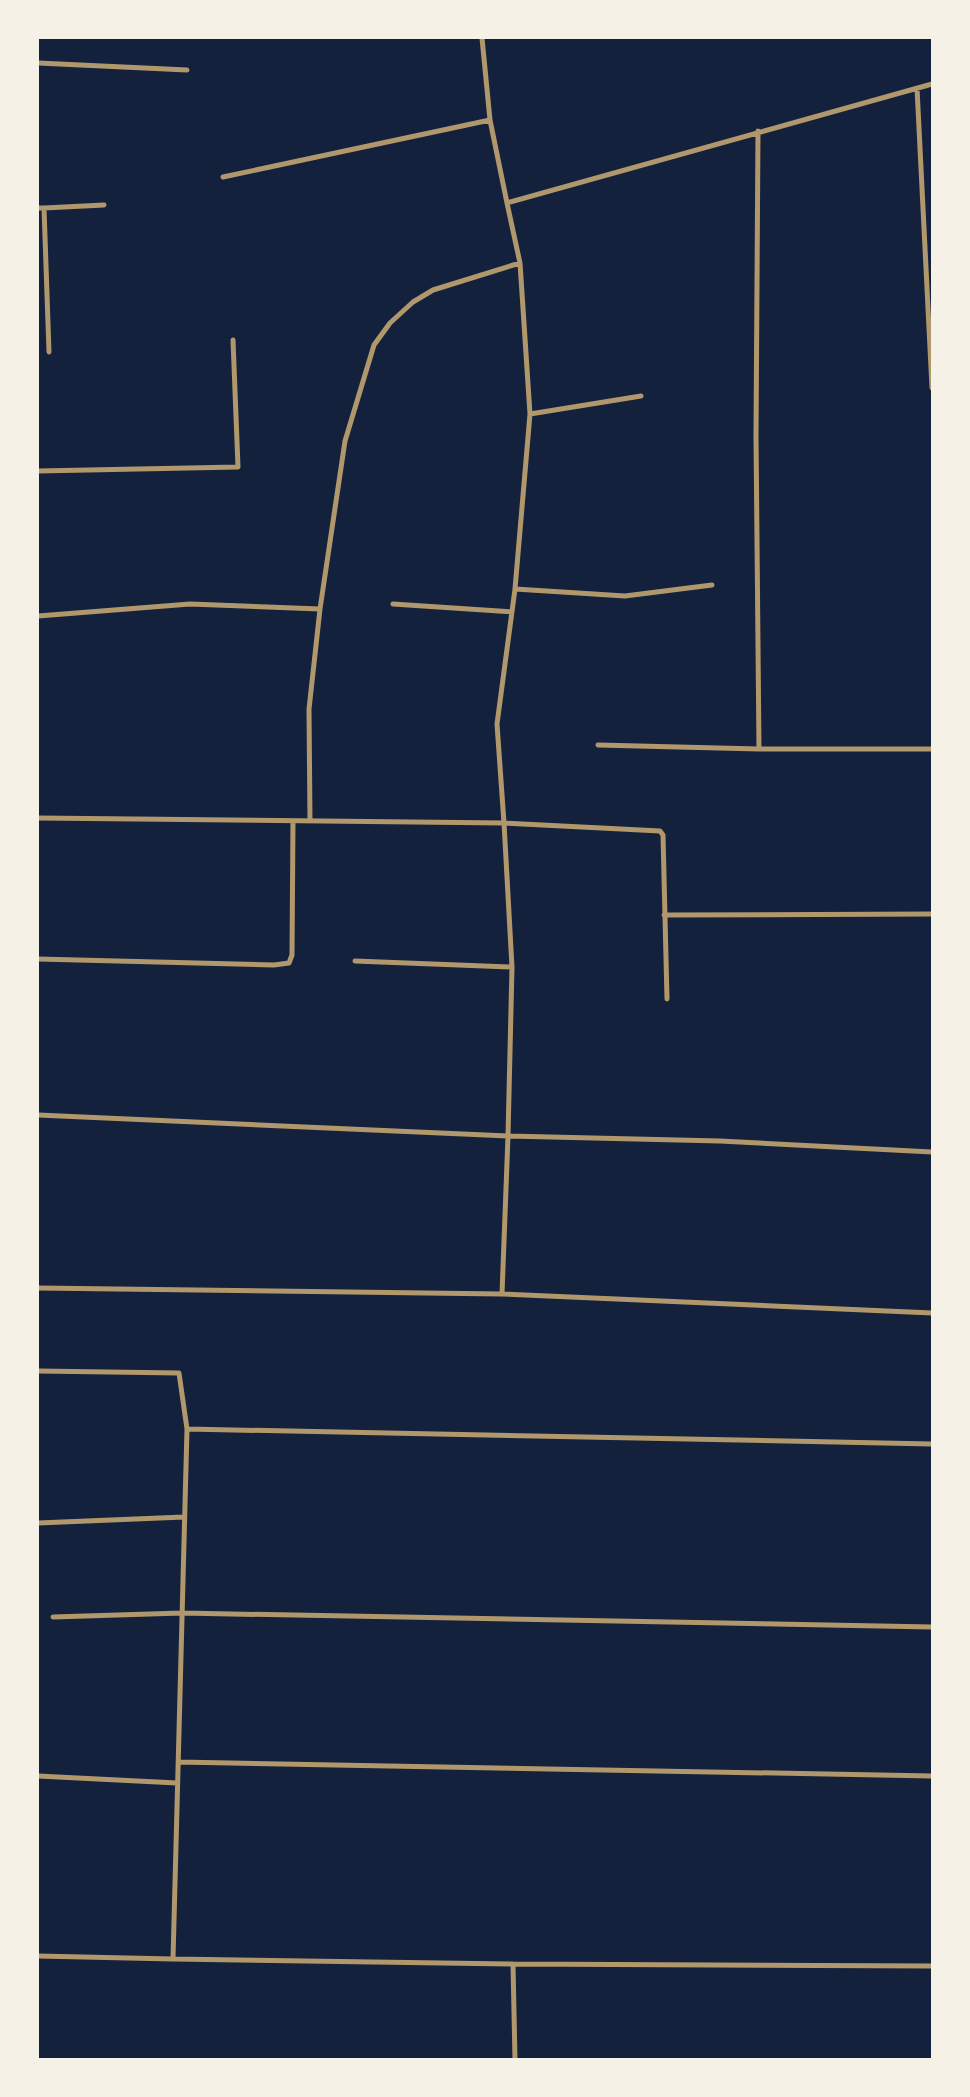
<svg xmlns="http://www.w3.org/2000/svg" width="970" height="2097" font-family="Manrope,sans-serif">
<rect width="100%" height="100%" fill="#14213d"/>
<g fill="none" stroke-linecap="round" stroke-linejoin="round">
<!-- minor -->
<path stroke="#b1986c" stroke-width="5" d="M482 38 490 120 507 203 932 84
M38 63 187 70
M917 88 932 388
M758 131 756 436 759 749
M223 177 490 120
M507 203 520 263 530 414 515 589 625 596 712 585
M38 208H44L49 352
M44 208 104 205
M530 414 641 396
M38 471 238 467 233 340
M515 589 497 724 504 823 660 831 663 835 667 999
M393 604 512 612
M38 616 190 604 320 609
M598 745 759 749H932
M38 818 504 823 512 967 508 1136 38 1115
M310 821 309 709 320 609 345 441 374 345 390 323 413 302 433 290 520 263
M664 915 932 914
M38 959 274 965 289 963 292 955 293 821
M355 961 512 967
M38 1288 502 1294 932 1313
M502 1294 508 1136 720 1141 932 1152
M38 1371 179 1373 187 1429
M932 1444 187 1429 173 1959 513 1964 932 1966
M38 1523 184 1517
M53 1617 182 1613 932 1627
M178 1762 932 1776
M38 1776 177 1783
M38 1956 173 1959
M513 1964 515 2060"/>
</g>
<!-- border -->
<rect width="970" height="2097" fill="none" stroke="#f6f1e7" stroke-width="78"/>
</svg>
